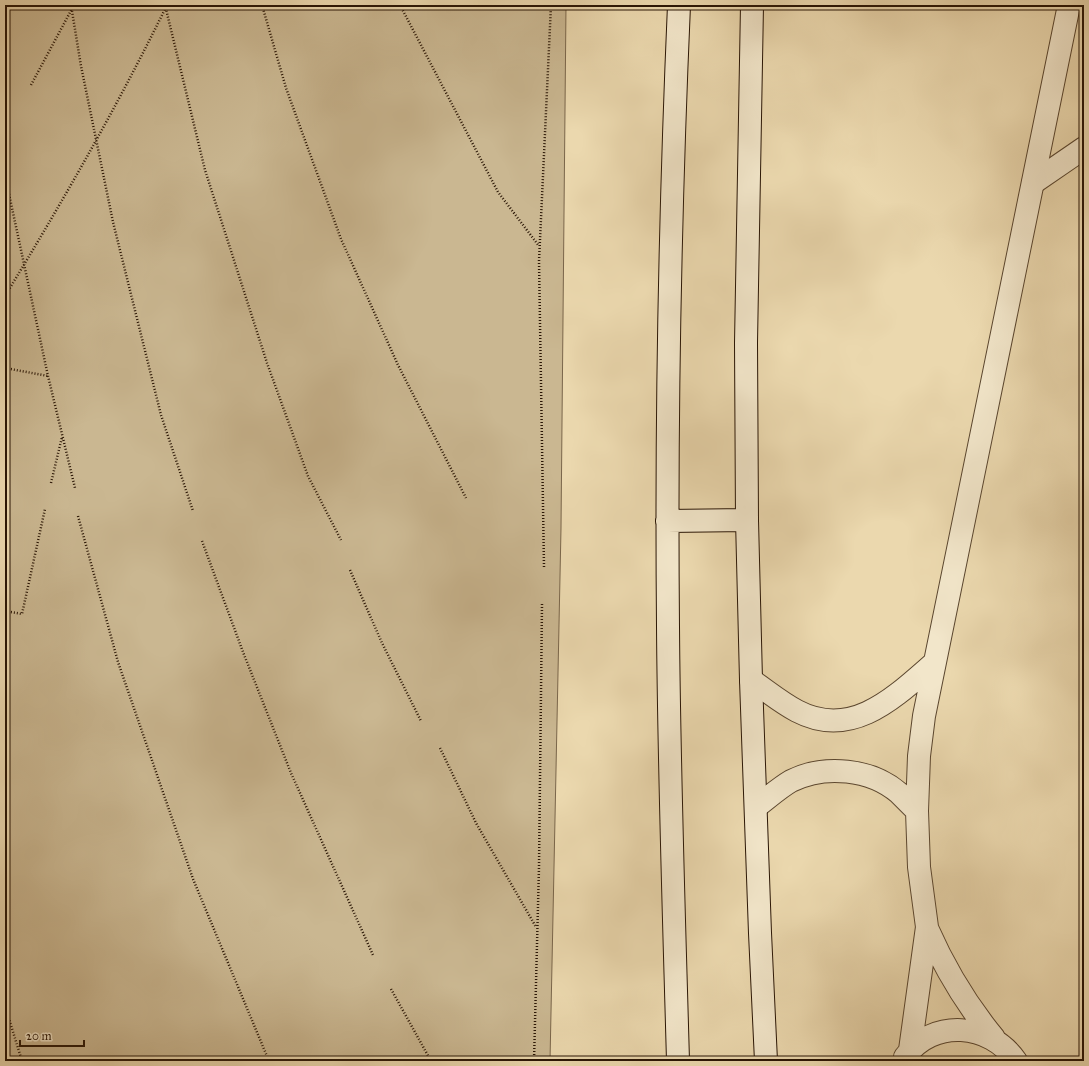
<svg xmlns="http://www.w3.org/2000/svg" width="1089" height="1066" font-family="'IM FELL Great Primer',serif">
<rect width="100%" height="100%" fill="#ebd8ae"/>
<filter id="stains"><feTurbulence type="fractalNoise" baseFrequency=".005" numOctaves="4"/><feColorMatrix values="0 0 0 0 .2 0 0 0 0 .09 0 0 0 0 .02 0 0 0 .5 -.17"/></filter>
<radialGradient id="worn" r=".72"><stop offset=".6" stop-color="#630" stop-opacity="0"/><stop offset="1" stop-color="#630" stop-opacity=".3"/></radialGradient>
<!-- green -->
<path fill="#cab791" stroke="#7a664b" d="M5 5H566L561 528 550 1061H5Z"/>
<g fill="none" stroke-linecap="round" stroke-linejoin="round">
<!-- minor casing -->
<g stroke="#5a462f" stroke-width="24">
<path id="minor" d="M1033 183 1084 148"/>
</g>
<!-- tertiary casing -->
<g stroke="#5a462f" stroke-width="24">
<path id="tertiary" d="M751 680C766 690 780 702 797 711 852 740 895 697 934 663
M756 807C768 798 779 788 791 781 825 764 871 769 899 793 905 799 911 805 917 811
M927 928C945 969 966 1004 994 1038
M910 1050 927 927 919 867 917 811 919 756 924 716 1069 5
M905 1057C933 1018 990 1023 1016 1061"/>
</g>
<!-- secondary casing -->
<g stroke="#291505" stroke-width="24">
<path id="secondary" d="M752 5 746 343 747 520 751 680 760 933 766 1061
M667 521 747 520
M678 1061C674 916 669 771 668 626 666 419 670 212 679 5"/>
</g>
<!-- path -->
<path stroke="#291505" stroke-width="2.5" stroke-dasharray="1 2" stroke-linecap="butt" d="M71 5 81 66 113 222 161 415 193 511
M165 5 205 170 267 363 308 476 341 540
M262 5 286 88 341 239 398 365 466 498
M400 5 498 192 539 246
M31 85 74 5
M9 194 48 376 75 488
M5 296C63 201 118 105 167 5
M5 368 48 376
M51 483 62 437
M78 516 118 662 193 879 269 1061
M202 541 243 652 291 773 373 955
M544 567 539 261 551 5
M350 570 382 643 421 721
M5 611 22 614 45 509
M440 748 476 823 536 927
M391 989 431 1061
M5 1006 22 1061
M534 1061 539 867 542 604"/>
<!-- minor -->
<use href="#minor" stroke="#f2e6ca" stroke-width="22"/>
<!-- tertiary -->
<use href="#tertiary" stroke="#f2e6ca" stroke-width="22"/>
<!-- secondary -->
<use href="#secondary" stroke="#f2e6ca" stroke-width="22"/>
</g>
<!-- margin -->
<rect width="1089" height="1066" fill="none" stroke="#ebd8ae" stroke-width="20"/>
<rect x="6" y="6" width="1077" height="1054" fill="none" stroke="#291505" stroke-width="2"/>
<rect x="10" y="10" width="1069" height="1046" fill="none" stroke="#291505"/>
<!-- scale -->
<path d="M20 1040v6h64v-6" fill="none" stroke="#291505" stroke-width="2"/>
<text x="26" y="1040" font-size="12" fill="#291505" stroke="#f2e6ca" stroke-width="3" paint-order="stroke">20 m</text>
<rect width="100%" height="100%" filter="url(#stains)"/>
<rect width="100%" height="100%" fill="url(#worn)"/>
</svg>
